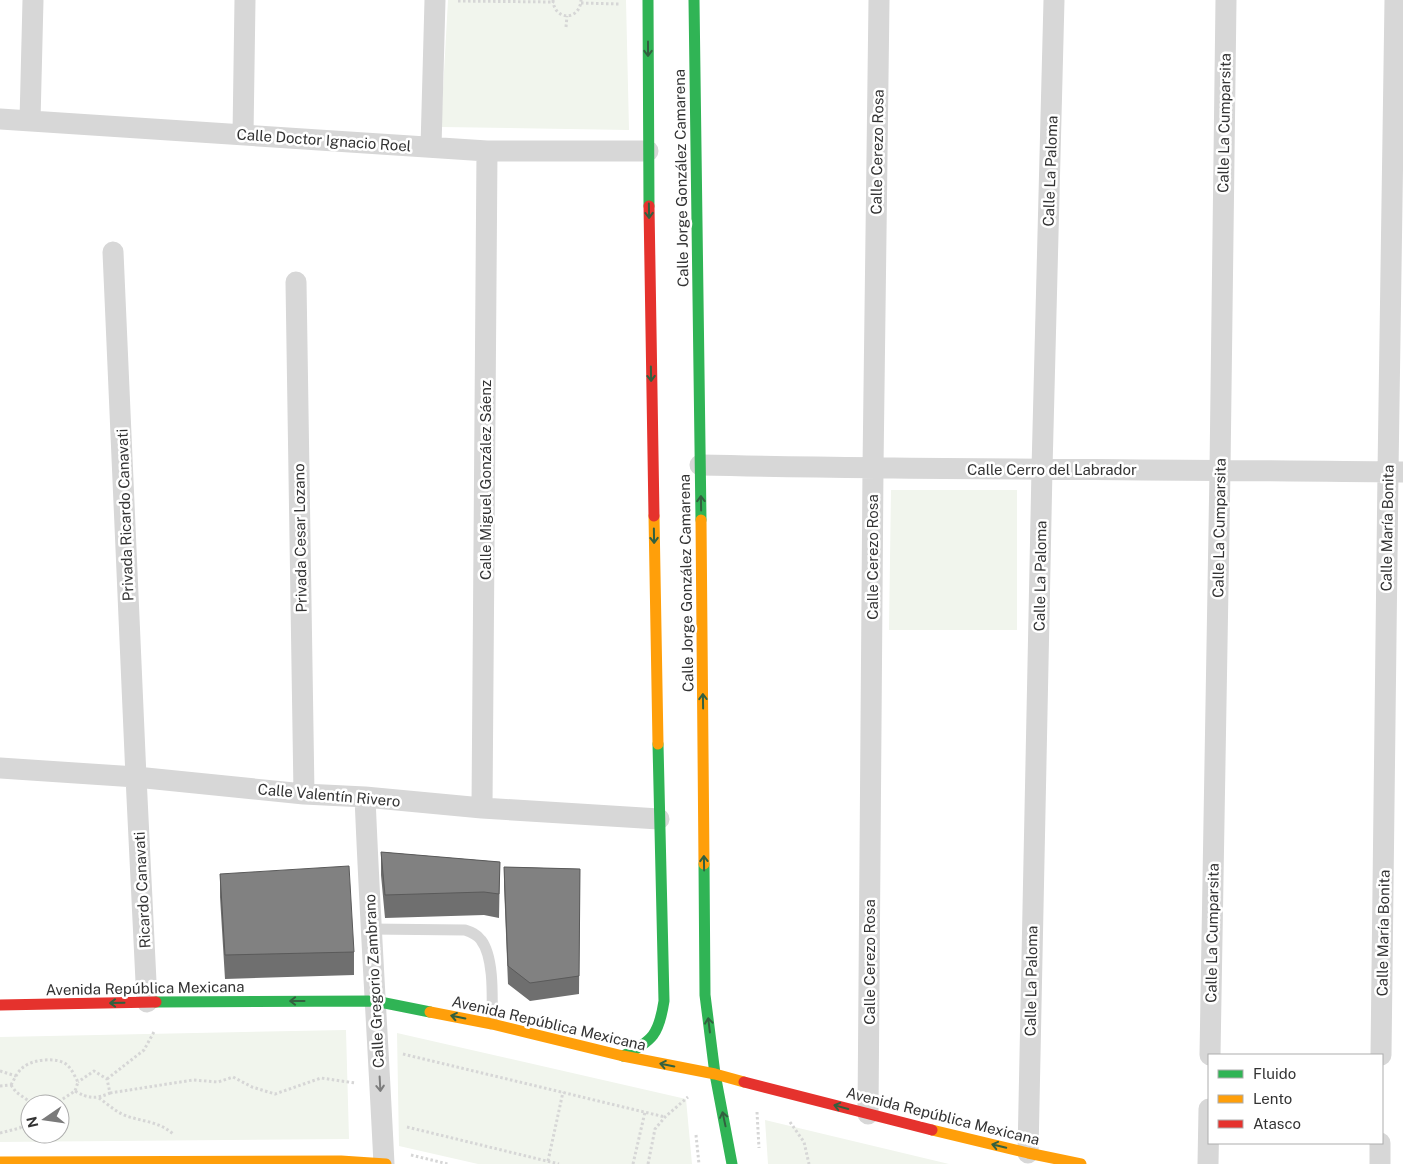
<svg xmlns="http://www.w3.org/2000/svg" width="1403" height="1164" font-family="'Public Sans',sans-serif">
<rect width="100%" height="100%" fill="#fff"/>
<!-- green -->
<path fill="#f1f5ed" fill-rule="evenodd" d="M448 0H626L629 130 441 127Z
M891 490H1017V630H889Z
M346 1030 349 1139 0 1142V1037ZM30 1104H60V1134H30Z
M397 1033 686 1099 692 1164H478L399 1146Z
M765 1120 949 1164H768Z"/>
<g fill="none" stroke-linecap="round" stroke-linejoin="round">
<!-- path -->
<path stroke="#d6d6d6" stroke-width="3" stroke-dasharray="2.5 2.5" stroke-linecap="butt" d="M553 0C554 21 580 21 581 0
M458 1 554 2
M581 3 620 4
M566 27 567 16
M403 1054 665 1117
M0 1071 16 1076
M107 1079 144 1050 155 1030
M11 1085C15 1078 18 1070 25 1066 34 1059 59 1057 67 1065 72 1069 75 1077 78 1082L75 1091 55 1104
M11 1085 16 1092 33 1104
M0 1086 11 1085
M75 1091C89 1099 96 1099 110 1093L107 1079 94 1071 78 1082
M110 1093 193 1080 218 1082 233 1077 252 1087 275 1094 321 1078 355 1083
M99 1098C106 1103 114 1110 122 1114 139 1122 158 1120 173 1134
M757 1112 759 1148
M790 1122 804 1142 809 1164
M407 1127 559 1164
M0 1133 20 1128 30 1115
M696 1135 699 1164
M411 1155 448 1164
M548 1161 563 1092
M633 1164 645 1112
M648 1164 655 1129 665 1117 688 1097"/>
<!-- lane -->
<path stroke="#d7d7d7" stroke-width="11" d="M370 929 465 930C471 932 477 934 481 940 495 958 492 1002 492 1024"/>
<!-- street -->
<path stroke="#d7d7d7" stroke-width="21" d="M0 119 487 151H648
M30 121 33 0
M243 135 245 0
M431 147 435 0
M113 252 136 777 147 1002
M296 282 304 794
M700 465C934 470 1169 469 1403 472
M0 768 136 777 304 794 365 797 482 808 659 819
M365 797C370 920 378 1042 384 1164
M482 808 487 151
M1210 1055 1220 470 1226 0
M1381 1055 1388 472 1395 0
M868 1114 873 468 879 0
M1028 1153 1042 469 1054 0
M1208 1164 1209 1109
M1380 1164V1143"/>
<!-- fast -->
<path stroke="#30b455" stroke-width="11" d="M648 0 649 206
M694 0 701 520
M704 864 705 995 715 1074 732 1164
M156 1002 375 1001 430 1012
M623 1056C653 1041 659 1034 664 1001L658 744"/>
<!-- slow -->
<path stroke="#ff9f0a" stroke-width="11" d="M654 516 658 744
M701 520 704 864
M430 1012 492 1024 623 1056 715 1074 744 1082
M932 1130 1028 1153 1081 1164
M0 1162 341 1161 386 1164"/>
<!-- jam -->
<path stroke="#e5322d" stroke-width="11" d="M649 206 654 516
M0 1005 156 1002
M744 1082 932 1130"/>
</g>
<!-- wall -->
<path fill="#6f6f6f" d="M381 852 500 862 499 918 484 915 385 918 381 875Z
M504 867 580 869 579 994 530 1001 508 984 504 885Z
M220 874 354 952V975L225 979 220 897Z"/>
<!-- building -->
<path fill="#818181" stroke="#5a5a5a" d="M381 852 500 862 499 894 484 892 385 895Z
M349 866 354 952 225 955 220 874Z
M504 867 580 869 579 976 530 983 508 966Z"/>
<!-- one-way arrows -->
<defs><path id="oneway-shaft" d="M-6 0H5M1.5-3L5.5 0L1.5 3" fill="none" stroke-width="1.6" stroke-linecap="round" stroke-linejoin="round" transform="scale(1.25)"/></defs>
<g stroke="#32603f">
<use href="#oneway-shaft" transform="translate(648 49) rotate(90)"/>
<use href="#oneway-shaft" transform="translate(649 211) rotate(89)"/>
<use href="#oneway-shaft" transform="translate(651 374) rotate(89)"/>
<use href="#oneway-shaft" transform="translate(701 503) rotate(-91)"/>
<use href="#oneway-shaft" transform="translate(654 536) rotate(89)"/>
<use href="#oneway-shaft" transform="translate(703 701) rotate(-91)"/>
<use href="#oneway-shaft" transform="translate(704 863) rotate(-91)"/>
<use href="#oneway-shaft" transform="translate(297 1001) rotate(180)"/>
<use href="#oneway-shaft" transform="translate(117 1003) rotate(179)"/>
<use href="#oneway-shaft" transform="translate(458 1017) rotate(-168)"/>
<use href="#oneway-shaft" transform="translate(709 1025) rotate(-97)"/>
<use href="#oneway-shaft" transform="translate(667 1065) rotate(-169)"/>
<use href="#oneway-shaft" transform="translate(841 1107) rotate(-165)"/>
<use href="#oneway-shaft" transform="translate(724 1119) rotate(-102)"/>
<use href="#oneway-shaft" transform="translate(999 1146) rotate(-166)"/>
</g>
<use stroke="#7d7d7d" href="#oneway-shaft" transform="translate(380 1084) rotate(87)"/>
<g text-anchor="middle" dominant-baseline="central" stroke-width="5" stroke-linejoin="round" paint-order="stroke">
<!-- street labels -->
<g font-size="15" fill="#333" stroke="#fff">
<text transform="translate(1224 123) rotate(-89)">Calle La Cumparsita</text>
<text transform="translate(324 140) rotate(4)">Calle Doctor Ignacio Roel</text>
<text transform="translate(877 152) rotate(-89)">Calle Cerezo Rosa</text>
<text transform="translate(1050 171) rotate(-88)">Calle La Paloma</text>
<text transform="translate(681 178) rotate(-91)">Calle Jorge González Camarena</text>
<text x="1052" y="469">Calle Cerro del Labrador</text>
<text transform="translate(485 480) rotate(-90)">Calle Miguel González Sáenz</text>
<text transform="translate(125 515) rotate(-92)">Privada Ricardo Canavati</text>
<text transform="translate(1219 528) rotate(-89)">Calle La Cumparsita</text>
<text transform="translate(1387 528) rotate(-89)">Calle María Bonita</text>
<text transform="translate(300 538) rotate(-91)">Privada Cesar Lozano</text>
<text transform="translate(872 557) rotate(-90)">Calle Cerezo Rosa</text>
<text transform="translate(1040 576) rotate(-89)">Calle La Paloma</text>
<text transform="translate(686 583) rotate(-91)">Calle Jorge González Camarena</text>
<text transform="translate(329 795) rotate(5)">Calle Valentín Rivero</text>
<text transform="translate(142 890) rotate(-93)">Ricardo Canavati</text>
<text transform="translate(1212 933) rotate(-89)">Calle La Cumparsita</text>
<text transform="translate(1383 933) rotate(-89)">Calle María Bonita</text>
<text transform="translate(869 962) rotate(-90)">Calle Cerezo Rosa</text>
<text transform="translate(374 981) rotate(-93)">Calle Gregorio Zambrano</text>
<text transform="translate(1031 981) rotate(-89)">Calle La Paloma</text>
<text transform="translate(145 988) rotate(-1)">Avenida República Mexicana</text>
<text transform="translate(549 1023) rotate(13)">Avenida República Mexicana</text>
<text transform="translate(943 1116) rotate(14)">Avenida República Mexicana</text>
</g>
</g>
<!-- legend -->
<rect x="1208" y="1054" width="175" height="90" fill="#ffffff" stroke="#adadad"/>
<rect x="1218" y="1070" width="25" height="8" fill="#30b455" stroke="#adadad"/>
<text x="1253" y="1079" font-size="15" fill="#333333">Fluido</text>
<rect x="1218" y="1095" width="25" height="8" fill="#ff9f0a" stroke="#adadad"/>
<text x="1253" y="1104" font-size="15" fill="#333333">Lento</text>
<rect x="1218" y="1120" width="25" height="8" fill="#e5322d" stroke="#adadad"/>
<text x="1253" y="1129" font-size="15" fill="#333333">Atasco</text>
<!-- north arrow -->
<g transform="translate(45 1119) rotate(257)"><circle r="24" fill="#ffffff" stroke="#adadad"/>
<path d="M0-4L9 19L0 12L-9 19Z" fill="#7a7a7a"/>
<text y="-8" font-size="14" font-weight="bold" text-anchor="middle" fill="#333333">N</text>
</g>
</svg>
